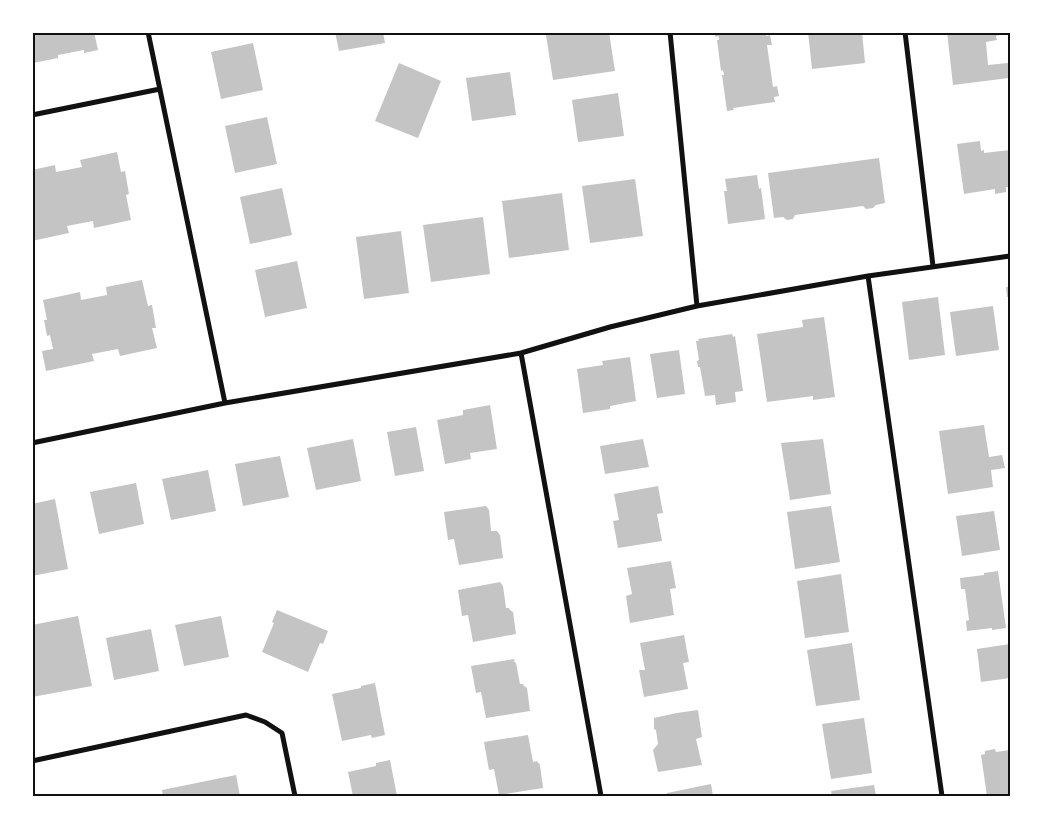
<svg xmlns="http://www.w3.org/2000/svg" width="1043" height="829" font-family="Commissioner,sans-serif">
<rect width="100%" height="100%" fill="#fff"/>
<!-- building -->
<path fill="#c4c4c4" d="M32 32H94L98 50 84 53V50L58 55V58L33 63Z
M335 32H383L385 43 339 51Z
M562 32H609L615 71 553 80 546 35Z
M715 32H765L766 36 770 35 772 45H767L773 87 777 86 779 96 774 97 775 102 733 108 734 110 727 111 722 75H724L723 70 721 71 717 40H719V38L718 36 715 37Z
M808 32H862L865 63 812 69Z
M947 32H1004V34L996 36 997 40 986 42 988 65 1008 63 1009 78 953 85Z
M253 43 263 90 221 99 211 52Z
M399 63 441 81 418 138 375 121Z
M510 72 516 115 472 121 466 78Z
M618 93 624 136 578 142 572 100Z
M267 117 277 164 235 173 225 126Z
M980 141 981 151 984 150V153L1010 150V187H1006V192L995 194V189L964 194 957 144Z
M117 152 121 172 125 171 129 194 126 195 131 220 94 228 93 221 67 226 69 233 32 241V170L55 165 56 172 82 167 80 160Z
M879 158 885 203 876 205 873 208 866 209 863 206 795 215 793 219 787 220 783 217 774 218 768 173Z
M757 175 759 189 761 188 765 219 728 224 724 191H727L725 179Z
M635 179 643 236 590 243 582 186Z
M282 188 292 235 250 244 240 197Z
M562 193 569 250 509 258 502 201Z
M483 217 490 274 431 282 423 225Z
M401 231 409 293 364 299 356 237Z
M297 261 307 308 265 317 255 270Z
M142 280 148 306 152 305 156 328H152L157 348 120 356 118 349 92 354 94 361 46 371 42 351 53 349 50 335 47 336 44 320H47L43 300 80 292 81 300 107 295 106 287Z
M1006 287H1010V300L1009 301V297H1007Z
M938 297 945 355 909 360 902 302Z
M993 306 999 350 956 356 950 312Z
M824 317 835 397 813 400V396L767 402 757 334 803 327 802 320Z
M732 334 733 337 735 336 743 391 735 392 736 402 716 405 715 395 705 396 700 367H698L697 361 699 360 696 341H699L698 339Z
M679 350 685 394 657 398 650 354Z
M630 357 636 401 610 406V409L583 413 577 369 603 365 602 361Z
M490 405 497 449 470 453 471 459 445 464 437 420 463 415V410Z
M984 425 989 457 1002 455 1005 468 991 470 993 487 948 494 939 431Z
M416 427 424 471 395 476 387 432Z
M353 439 361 481 316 490 307 448Z
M643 439 649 467 605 474 600 446Z
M823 439 831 494 790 500 781 443Z
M280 456 289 497 243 506 235 464Z
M208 470 216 511 171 520 162 479Z
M136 483 144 524 99 534 90 492Z
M658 486 663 513 657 514 662 541 618 548 613 521 619 520 614 494Z
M55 499 68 569 32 576V504Z
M486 506 489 510 491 531H497L500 535 503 558 459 565 454 539 448 540 444 512Z
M831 506 840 562 795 569 787 512Z
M994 511 1000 550 962 556 956 516Z
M671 561 676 588 670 589 674 615 630 623 626 596 632 594 627 568Z
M998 571 1006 628 992 630V628L967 631 966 621 969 620 965 589H961L960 578 984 575V573Z
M841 574 849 632 805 638 797 581Z
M500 582 503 586 506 608H509L510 610 513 612 516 634 473 642 468 615 462 616 458 590Z
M277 610 328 631 323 644 320 643 308 672 262 652 274 623 272 622Z
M78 616 92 686 32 697V625Z
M221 616 229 657 184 666 175 625Z
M151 629 159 671 114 680 106 638Z
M684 635 689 662 683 663 688 689 644 697 639 670H645L640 643Z
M852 643 860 700 816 706 807 650Z
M1010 644V678L981 682 977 649Z
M514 659 515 661H513L516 663 520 684H523L524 686 527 688 530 711 486 718 481 692 476 693 471 666Z
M375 683 385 735 372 738 371 735 342 741 332 694 361 688V686Z
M698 710 702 737 696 739 702 765 658 772 653 750 658 744 656 730 654 729V718L677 713Z
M864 718 872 773 831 779 822 724Z
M528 735 533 762 537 761 540 765 543 788 499 795 494 769 489 770 484 742Z
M995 749 996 752 1010 750V794L987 796 981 755 985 754V751Z
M390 760 397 796H353L348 772 376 766V763Z
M236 775 240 796H163L162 790Z
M711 784 713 796H666L667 793Z
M874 785 876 796H832L831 791Z"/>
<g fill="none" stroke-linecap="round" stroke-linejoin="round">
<!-- minor -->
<path stroke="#111" stroke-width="5" d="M148 32 225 403
M670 32 697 306
M905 32 933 266
M32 115 160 89
M868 276 942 796
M521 353 601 796
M32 443 225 403 521 353 610 327 697 306 868 276 1010 256
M32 761 246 715 265 722 282 733 295 796"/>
</g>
<!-- border -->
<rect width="1043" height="829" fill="none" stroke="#ffffff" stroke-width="68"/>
<rect x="34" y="34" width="975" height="761" fill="none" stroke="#111" stroke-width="2"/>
</svg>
